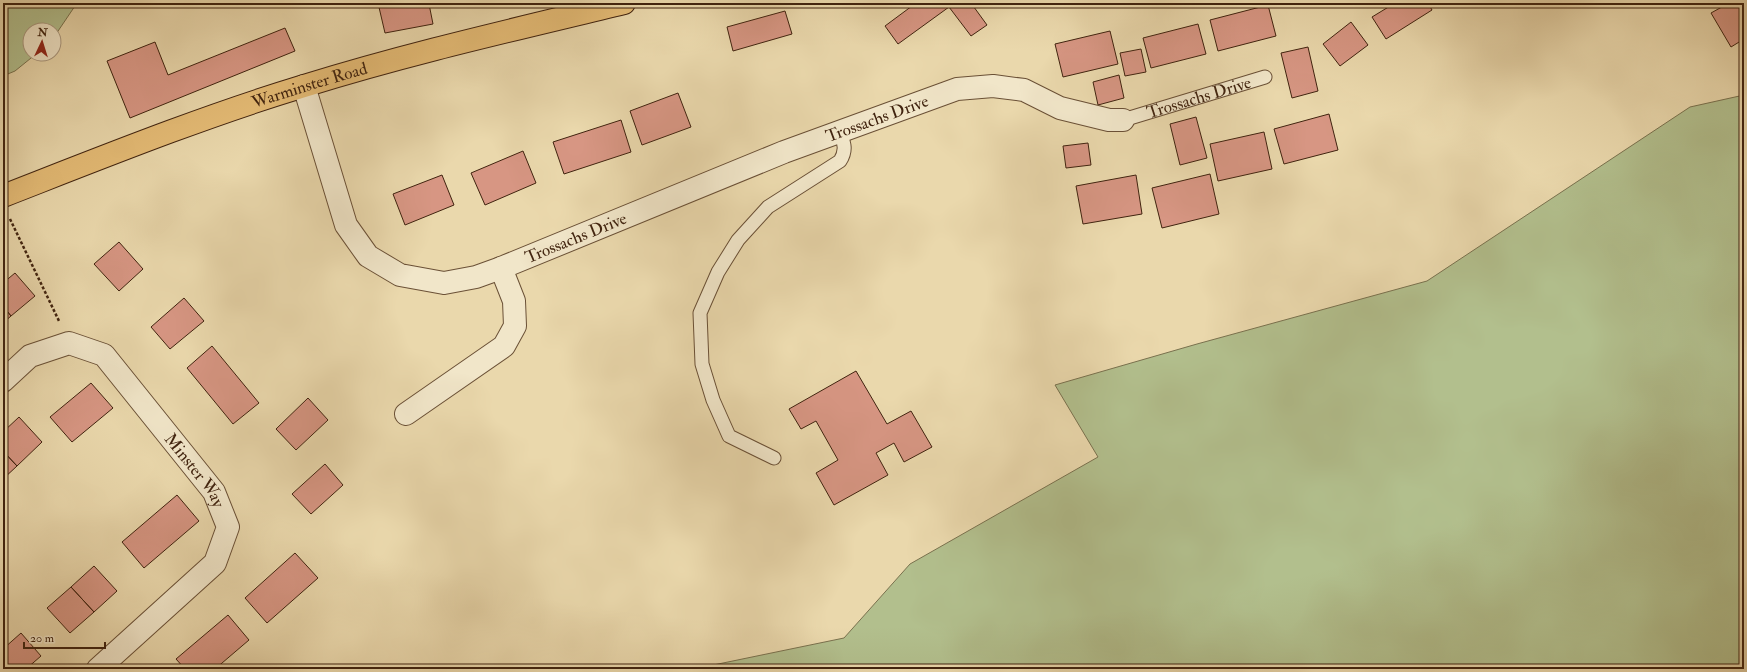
<svg xmlns="http://www.w3.org/2000/svg" width="1747" height="672" font-family="'IM FELL Double Pica',serif">
<rect width="100%" height="100%" fill="#ead8ac"/>
<filter id="stains"><feTurbulence type="fractalNoise" baseFrequency=".005" numOctaves="4"/><feColorMatrix values="0 0 0 0 .2 0 0 0 0 .09 0 0 0 0 .02 0 0 0 .5 -.17"/></filter>
<radialGradient id="worn" r=".72"><stop offset=".6" stop-color="#630" stop-opacity="0"/><stop offset="1" stop-color="#630" stop-opacity=".3"/></radialGradient>
<!-- green -->
<path fill="#b2bf8d" stroke="#79714e" d="M3 3H77L54 37V30H30V54H36L15 71 3 76Z
M1744 95V669H694L844 638 910 564 1098 457 1055 385 1197 344 1427 281 1690 107Z"/>
<!-- building -->
<path fill="#d79683" stroke="#40230f" d="M378 3H414V7L429 4 433 24 385 33Z
M916 3H971L987 25 971 36 949 7 898 44 885 26Z
M1395 3H1428L1432 10 1386 39 1372 17Z
M1729 3H1744V39L1731 47 1711 13Z
M1268 5 1276 36 1218 51 1210 20Z
M785 11 792 34 733 51 727 27Z
M1351 22 1368 45 1340 66 1323 44Z
M1198 24 1206 54 1151 68 1143 38Z
M285 28 295 51 130 118 107 61 155 42 168 75Z
M1110 31 1118 64 1063 77 1055 44Z
M1308 47 1318 91 1292 98 1281 53Z
M1141 49 1146 72 1125 76 1120 53Z
M1119 75 1124 98 1098 105 1093 82Z
M678 93 691 127 642 145 630 111Z
M1329 114 1338 150 1284 164 1274 129Z
M1196 117 1207 158 1180 165 1170 124Z
M621 120 631 152 564 174 553 142Z
M1264 132 1272 169 1218 181 1210 144Z
M1088 143 1091 165 1066 168 1063 146Z
M523 151 536 183 485 205 471 173Z
M1210 174 1219 214 1162 228 1152 188Z
M442 175 454 205 405 225 393 194Z
M1136 175 1142 214 1083 224 1076 186Z
M119 242 143 269 119 291 94 264Z
M15 273 35 296 11 316 3 306V283Z
M184 298 204 321 170 349 151 327Z
M3 306 11 316 3 323Z
M212 346 259 403 233 424 187 368Z
M856 371 887 424 911 411 932 447 904 462 894 443 876 453 888 475 834 505 816 473 838 460 816 421 801 429 789 409Z
M91 383 113 408 72 442 50 417Z
M308 398 328 420 296 450 276 429Z
M19 417 42 442 17 466 3 451V432Z
M3 451 17 466 3 479Z
M325 464 343 485 311 514 292 494Z
M177 495 199 521 144 568 122 542Z
M295 553 318 578 267 623 245 598Z
M94 566 117 591 94 612 71 587Z
M71 587 94 612 70 633 47 608Z
M228 615 249 640 215 669H185L176 659Z
M21 633 41 656 26 669H3V649Z"/>
<g fill="none" stroke-linecap="round" stroke-linejoin="round">
<!-- service casing -->
<g stroke="#6a5036" stroke-width="15">
<g id="service">
<path id="s1" d="M1123 120 1265 77"/>
<path d="M774 458 729 436 713 400 702 364 700 313 718 272 738 240 768 207 840 161C847 150 844 143 840 132"/>
</g>
</g>
<!-- minor casing -->
<g stroke="#6a5036" stroke-width="24">
<g id="minor">
<path id="s2" d="M304 86 346 225 368 256 400 275 444 283 476 277 501 268 784 152 957 89 993 86 1024 90 1060 108 1109 120H1123"/>
<path id="s3" d="M3 381 30 356 69 343 104 355 214 492 228 527 215 563 98 669"/>
<path d="M406 414 504 346 515 326 514 301 501 268"/>
</g>
</g>
<!-- trunk casing -->
<g stroke="#40230f" stroke-width="24">
<g id="trunk">
<path id="s4" d="M3 196C103 157 202 117 304 86 410 53 517 29 624 3"/>
</g>
</g>
<!-- path -->
<path stroke="#40230f" stroke-width="2.5" stroke-dasharray="3 2" stroke-linecap="butt" d="M10 219 59 321"/>
<!-- service -->
<use href="#service" stroke="#f1e6c9" stroke-width="13"/>
<!-- minor -->
<use href="#minor" stroke="#f1e6c9" stroke-width="22"/>
<!-- trunk -->
<use href="#trunk" stroke="#e5bc76" stroke-width="22"/>
</g>
<g text-anchor="middle" dominant-baseline="central" stroke-width="3.5" stroke-linejoin="round" paint-order="stroke">
<!-- street labels -->
<g font-size="17" fill="#40230f" stroke="#f1e6c9">
<text stroke="none"><textPath href="#s4" startOffset="326">Warminster Road</textPath></text>
<text stroke="none"><textPath href="#s1" startOffset="79">Trossachs Drive</textPath></text>
<text stroke="none"><textPath href="#s2" startOffset="729">Trossachs Drive</textPath></text>
<text stroke="none"><textPath href="#s2" startOffset="405">Trossachs Drive</textPath></text>
<text stroke="none"><textPath href="#s3" startOffset="262">Minster Way</textPath></text>
</g>
</g>
<!-- margin -->
<rect width="1747" height="672" fill="none" stroke="#ead8ac" stroke-width="16"/>
<rect x="4" y="4" width="1739" height="664" fill="none" stroke="#40230f" stroke-width="2"/>
<rect x="8" y="8" width="1731" height="656" fill="none" stroke="#40230f"/>
<!-- north arrow -->
<g transform="translate(42 42) rotate(4)"><circle r="19" fill="#f1e6c9" stroke="#aa987f"/>
<path d="M0-3L7 15L0 10L-7 15Z" fill="#8f2418"/>
<text y="-6" font-size="11" font-weight="bold" text-anchor="middle" fill="#40230f">N</text>
</g>
<!-- scale -->
<path d="M24 642v6h81v-6" fill="none" stroke="#40230f" stroke-width="2"/>
<text x="30" y="642" font-size="12" fill="#40230f" stroke="#f1e6c9" stroke-width="3" paint-order="stroke">20 m</text>
<rect width="100%" height="100%" filter="url(#stains)"/>
<rect width="100%" height="100%" fill="url(#worn)"/>
</svg>
